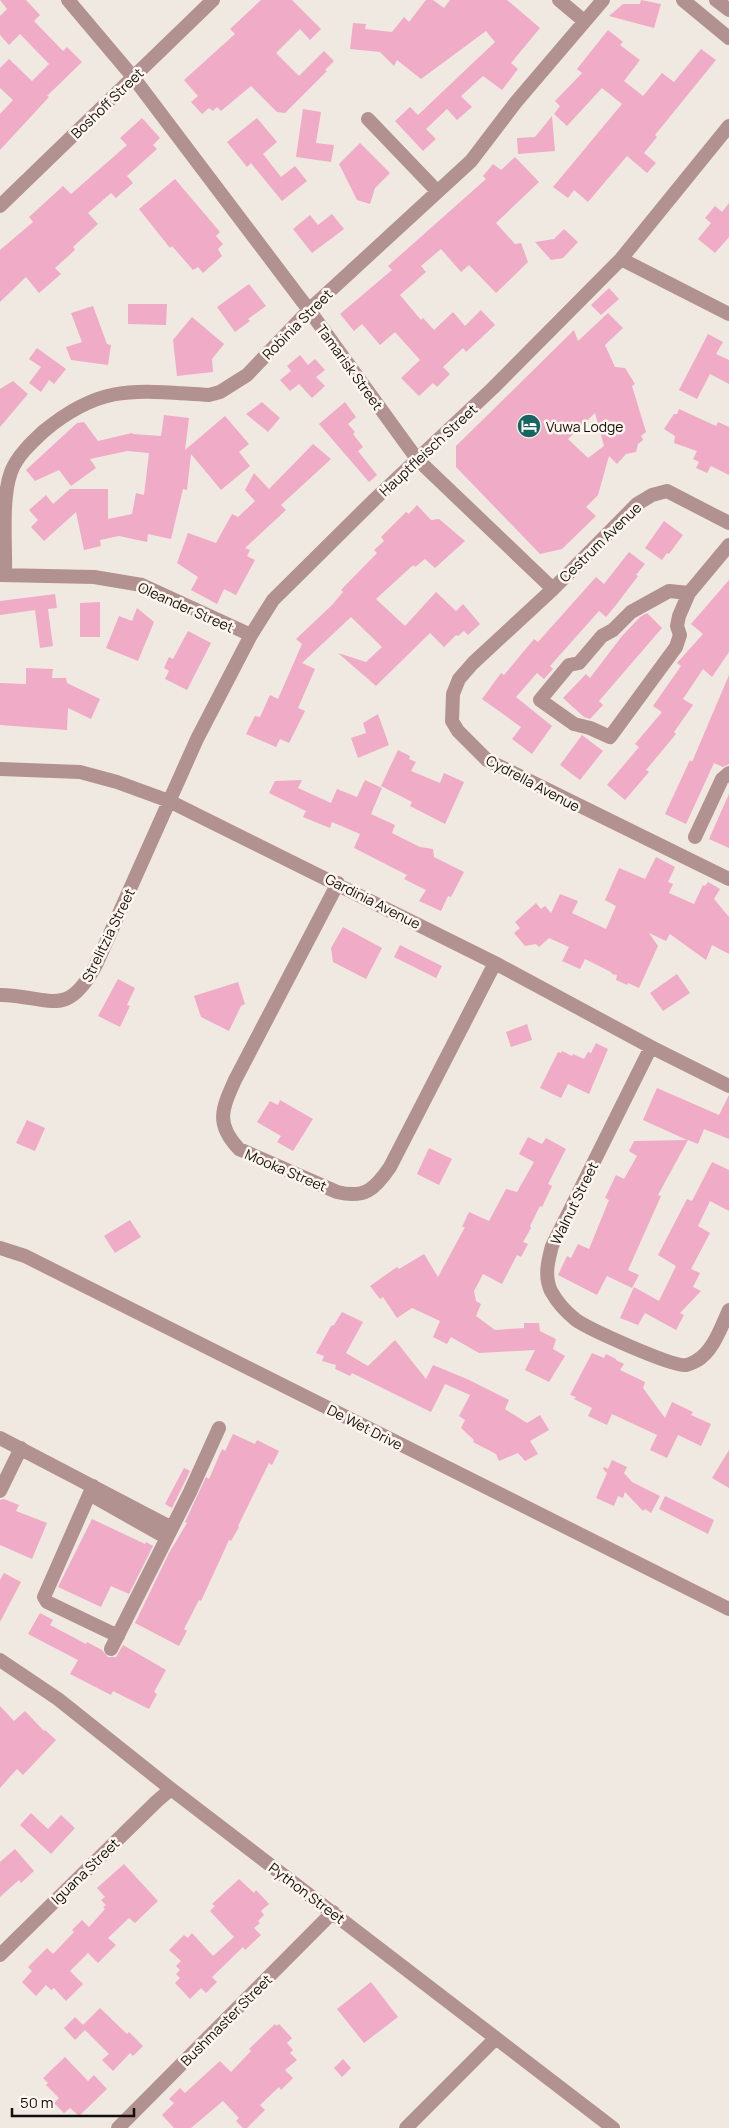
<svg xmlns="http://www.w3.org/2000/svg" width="729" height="2128" font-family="Manrope,sans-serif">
<rect width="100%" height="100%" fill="#f0e9e1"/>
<!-- building -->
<path fill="#f0abc6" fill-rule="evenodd" d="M0 0H26L40 15 34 21 63 51 67 47 82 62 47 96 49 97 0 150V114L13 100 0 88V68L9 59 32 81 49 64 20 34 9 45 0 35V16L7 9Z
M261 0H292L321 29 310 40 300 29 276 53 299 76 324 51 334 61 325 70 327 71 285 113 277 112 251 86 221 111 217 107 213 111 209 108 202 114 191 102 198 96 184 80 235 34 230 29Z
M426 0H433L444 8 450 0H507L540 28 511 63 518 69 502 90 483 76 461 96 472 107 457 120 447 109 426 129 436 139 423 151 395 121 410 107 418 115 495 42 486 31 421 79 397 60 394 66 380 52 350 49 353 23 366 24 365 29 392 32 404 17 409 22Z
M641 0 661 4 654 28 609 16 623 4H640Z
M608 30 623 42 620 45 640 60 624 81 643 96 662 73 674 82 701 49 716 60 655 135 657 137 644 153 656 163 647 173 627 156 588 202 574 190 568 198 553 187 622 104 602 88 567 126 554 114 560 106 555 101 582 73 577 69Z
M303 109 321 112 316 143 334 145 331 162 296 157Z
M552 116 555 151 518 154 517 138 535 137Z
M142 118 160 138 153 145 157 149 127 176 133 183 116 198 111 193 88 213 98 224 73 247 75 250 55 268 61 274 39 293 26 277 0 302V250L33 222 29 217 63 186 71 194 127 145 120 138Z
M257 118 277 142 263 154 281 177 295 166 307 181 282 201 251 163 247 167 227 142Z
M360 143 390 173 375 188 370 204 357 200 339 164Z
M515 157 539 182 496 223 515 244 521 243 528 262 496 293 469 265 461 272 441 249 421 266 426 272 400 295 421 320 423 318 434 330 453 312 465 326 481 310 495 325 466 352 463 348 443 367 450 374 437 387 433 383 419 396 401 378 420 360 395 332 380 345 362 324 354 331 340 314 392 270 388 266 486 179 483 176 493 164 501 170Z
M175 179 220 232 216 236 223 244 218 249 222 256 203 273 198 267 193 270 172 246 170 248 139 209Z
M729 203V237L715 253 698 239 711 223 705 218 715 206 722 212Z
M332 214 344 229 312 253 293 229 310 215 318 225Z
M564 229 578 242 563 258 551 260 535 242 554 239Z
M249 284 266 306 248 319 250 321 235 332 217 307Z
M609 288 619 299 601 315 591 305Z
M128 304H167L166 325 128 324Z
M93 306 107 344 111 345 108 365 71 360 66 347 82 342 71 313Z
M608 313 623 328 605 345 615 367 625 368 635 384 632 386 646 432 641 436 643 440 638 444 636 452 626 454 617 464 609 456 598 495 586 507 596 516 562 549 540 554 456 467V446L574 330 578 341ZM595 413 604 446 588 458 568 439Z
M192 317 224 344 212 359 213 372 177 376 173 340Z
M708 334 723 342 716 354 729 360V384L710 374 697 399 679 390Z
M37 348 66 369 54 384 49 380 41 392 29 383 41 367 29 359Z
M300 355 308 365 315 359 325 370 316 377 325 386 312 398 299 384 290 391 280 380 291 371 287 366Z
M13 381 28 394 0 427V389Z
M262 402 280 418 268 432 246 414Z
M345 402 356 417 348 424 355 432 353 434 363 447 358 451 377 475 369 482 319 424Z
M679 409 716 426 718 422 729 427V475L711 466 707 473 696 468 699 462 693 459 697 451 674 443 675 436 664 429 674 414H677Z
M164 415 189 418 185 450 225 416 249 444 239 452 250 466 221 490 191 454 187 490 183 489 171 539 148 534 147 542 119 536 100 540 101 546 84 550 76 512 44 541 31 527 38 520 29 510 46 495 53 504 70 489H108V519L132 514 136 493 144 495 149 453 127 451 90 459 96 468 71 486 59 470 35 481 26 470 77 423 84 422 98 441 132 433 133 434 161 436Z
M313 444 331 459 281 505 286 510 245 548 250 550 247 556 255 560 236 595 224 589 217 604 191 590 198 577 177 563 188 533 216 543 232 514 238 517 255 501 245 490 254 473 269 489Z
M417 505 431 520 439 519 465 541 435 568 425 559 415 567 414 565 411 567 376 599 405 626 436 592 456 611 463 604 480 624 468 635 464 631 458 636 456 635 444 647 430 633 376 686 338 653 366 662 382 647 351 617 302 663 315 669 298 708 305 711 289 743 280 739 276 747 246 734 255 716 260 717 270 695 278 699 302 644 296 639 332 605 343 592 341 590 377 553 374 550 384 541 381 537 406 512 409 514Z
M664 521 683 535 669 554 667 553 662 560 645 548Z
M629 552 645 564 636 575 638 576 616 605 606 617 599 611 550 666 553 669 544 679 537 673 516 697 552 726 532 754 512 739 521 727 482 699 501 673 504 675 534 639 538 642 596 577 604 584Z
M729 580V652L712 677 703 669 683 699 693 705 674 732 676 734 646 770 649 772 625 800 607 785 639 747 635 744 662 712 653 706 681 666 677 663 703 634 691 624Z
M55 594 57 608 48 609 53 646 40 648 35 610 0 615V601Z
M100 602V637H80V603Z
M137 608 154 622 138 661 106 648 119 616 132 621Z
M647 613 662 628 599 701 603 705 590 719 584 717 563 698 586 674 590 678 622 636 640 617Z
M188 631 211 643 187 690 165 679 169 671 164 668 169 657 173 659Z
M26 668 53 669 52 678H66L67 683 100 699 91 719 68 708 67 730 0 725V683L26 684Z
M729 675V764L723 767 714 763 686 824 665 814 690 760 692 762Z
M378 714 389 745 358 758 351 738 366 733 363 723Z
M582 735 603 751 580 780 560 765Z
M398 750 410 756 409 759 416 762 411 771 440 783 444 773 464 782 445 824 410 806 412 802 381 786Z
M302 780 298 788 331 803 337 789 357 797 365 780 382 788 371 814 395 825 392 833 420 847 433 849 434 857 464 872 451 897 448 896 441 911 419 901 426 890 404 879 407 875 354 848 360 834 332 822 330 828 303 817 306 811 269 793 275 781Z
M729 794V848L709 839Z
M656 857 675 867 668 882 673 884 669 893 694 904 703 885 705 886 708 882 720 889 714 899 729 917V954L712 945 706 960 670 934 666 941 649 933 658 946 639 988 628 983 627 985 616 980 617 975 612 974 611 972 585 959 580 969 562 961 569 947 549 938 539 947 536 944 525 946 514 933 520 928 515 922 536 903 541 909 545 906 551 913 560 894 578 901 572 913 606 929 616 906 605 900 619 868 645 879Z
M343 927 382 948 366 979 333 962 331 948Z
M400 945 442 966 436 978 394 957Z
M677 974 690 993 663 1011 650 993Z
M118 979 135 988 127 1005 130 1006 120 1027 98 1016Z
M238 982 245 1004 241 1006 229 1031 201 1017 194 996Z
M527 1024 532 1040 511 1047 506 1032Z
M596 1043 608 1049 589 1094 568 1084 561 1098 540 1088 558 1052 561 1053 562 1051 572 1056 573 1054 584 1059 588 1052 591 1053Z
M657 1088 719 1115 729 1095V1139L704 1129 698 1144 688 1140 658 1195 661 1196 628 1270 639 1275 632 1288 607 1276 597 1295 558 1275 567 1256 571 1258 578 1244 589 1249 609 1200 605 1198 616 1175 624 1179 637 1156 629 1151 634 1141 687 1140 643 1120Z
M280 1100 313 1119 293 1151 277 1142 281 1136 257 1122 270 1101 278 1105Z
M27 1120 45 1128 35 1151 16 1143Z
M528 1137 542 1144 546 1138 566 1149 548 1184 552 1186 542 1207 540 1206 530 1226 531 1228 523 1242 528 1244 521 1257 517 1255 502 1284 483 1274 474 1291 476 1301 481 1304 476 1316 495 1330 524 1328V1323H539L540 1331 556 1339 553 1349 565 1356 549 1382 525 1370 535 1350 479 1353 451 1337 447 1344 433 1337 440 1321 412 1308 397 1318 383 1297 380 1299 370 1286 397 1267 399 1269 424 1254 438 1277 465 1227H462L469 1212 489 1221 506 1189 517 1192 534 1162 519 1154Z
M429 1148 452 1159 439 1185 417 1174Z
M712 1162 729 1170V1211L710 1201 698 1226 710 1233 691 1269 700 1273 693 1287 701 1291 680 1313 684 1315 676 1330 645 1313 638 1325 620 1318 634 1287 659 1301 676 1266 658 1255 687 1199 692 1201Z
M130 1220 141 1237 115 1253 104 1236Z
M342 1312 363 1322 346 1353 368 1366 395 1340 426 1379 433 1365 467 1379 509 1400 505 1409 527 1423 540 1415 549 1430 530 1441 538 1454 525 1461 518 1453 499 1461 496 1454 473 1442 474 1440 461 1428 465 1420 459 1416 470 1395 445 1384 431 1412 352 1373 350 1376 335 1369 336 1365 322 1361 324 1356 316 1353 331 1326 334 1325Z
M592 1353 604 1358 606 1354 616 1359V1360L624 1364 620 1370 645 1382 643 1388 665 1418 672 1402 693 1412 691 1415 711 1424 701 1446 678 1435 667 1458 650 1450 657 1435 612 1414 607 1425 588 1416 592 1408 574 1399 576 1397 570 1395Z
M233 1434 255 1444 257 1440 279 1451 272 1465 269 1463 238 1526 239 1527 231 1541 229 1540 201 1601 199 1600 184 1629 187 1631 179 1646 135 1623 169 1553 187 1523 185 1522 206 1477 209 1479 222 1449 225 1451Z
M729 1450V1488L712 1478Z
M612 1460 627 1467 624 1473 632 1482 660 1496 651 1513 645 1509 643 1511 625 1492 623 1498 618 1496 614 1506 596 1498 607 1473 603 1469 604 1467 608 1469Z
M184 1468 190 1471 172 1508 165 1504Z
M665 1496 714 1520 708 1534 659 1509Z
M4 1499 19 1505 16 1511 47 1523 32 1559 0 1545V1500Z
M92 1519 145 1544 146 1542 153 1546 129 1594 111 1586 101 1607 58 1587Z
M4 1573 21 1582 0 1622V1580Z
M40 1613 53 1620 50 1625 86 1644 87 1642 102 1650 108 1657H116L123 1645 166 1670 154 1692 157 1694 149 1709 113 1691 111 1695 70 1674 78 1660 28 1634Z
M0 1706 14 1721 25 1711 44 1731 45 1730 56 1740 23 1775 17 1769 0 1788Z
M31 1813 48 1829 61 1815 75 1828 51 1854 20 1825Z
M15 1849 34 1871 21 1883 19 1880 0 1897V1862Z
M124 1864 158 1901 135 1923 129 1918 108 1938 116 1945 98 1963 88 1953 70 1971 83 1984 66 2001 54 1988 51 1990 46 1985 36 1996 22 1982 32 1971 28 1967 47 1948 53 1954 74 1932 72 1930 82 1920 89 1927 105 1909 103 1907 106 1905 101 1900 105 1897 97 1888Z
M239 1879 254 1893 256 1890 269 1904 261 1911 264 1915 258 1921 260 1923 254 1928 261 1935 245 1950 243 1947 212 1977 217 1982 206 1993 201 1988 190 1999 175 1983 180 1978 176 1974 180 1970 176 1966 181 1961 169 1950 184 1935 188 1938 192 1933 213 1956 234 1937 210 1911 215 1906 212 1904Z
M371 1982 398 2017 364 2043 337 2009Z
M100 2008 127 2034 129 2032 143 2046 133 2056 130 2053 113 2071 102 2060 109 2054 85 2030 75 2040 64 2028 75 2017 83 2025Z
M275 2024 277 2026 279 2024 292 2038 287 2043 293 2050 290 2053 297 2060 285 2070 293 2078 281 2090 279 2087 260 2105 265 2110 247 2128H243L236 2121 239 2118 223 2101 191 2128H174L162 2115 174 2103 169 2099 180 2088 185 2093 220 2061 231 2072 251 2051 249 2049Z
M65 2057 88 2081 94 2075 107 2089 79 2116 70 2108 64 2113 54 2103 59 2098 46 2085 48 2083 43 2078Z
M343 2059 351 2068 342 2077 334 2068Z"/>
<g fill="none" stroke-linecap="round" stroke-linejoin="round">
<!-- minor -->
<path stroke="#b29290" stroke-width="14" d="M68 0 133 77 309 310 417 459 553 589
M559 0 584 21
M683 0 729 38
M716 0 729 10
M368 119 436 190
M0 206 213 0
M621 259 729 314
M729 523 667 491 652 495 637 504 553 589 473 663 459 679 453 694 452 721 458 731 487 760 729 879
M0 575 94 577 142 585 251 635
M5 575C6 546 1 499 11 472 17 456 31 443 44 431 103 382 138 391 209 395L220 392 247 375 309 310 471 161 516 102 603 0
M689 593 669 591 631 612 613 630 602 636 579 663 569 665 540 700 574 724 590 728 610 737 676 647 680 635 677 626 679 616 689 593 729 545
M0 769 80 772 117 782 169 801 495 963 651 1047 729 1086
M695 837 722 779 729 773
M338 883 235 1080C222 1109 215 1124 239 1149L337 1192C365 1199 375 1189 390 1167L495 963
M0 995C51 996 66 1020 96 965L197 739 251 635 273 600 375 499 493 388 621 259 729 126
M651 1047 552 1246C548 1261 544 1276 551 1291 557 1302 566 1312 576 1320 589 1329 672 1367 686 1365 688 1365 694 1362 696 1361 713 1352 721 1327 729 1310
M0 1438 172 1528
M93 1486 44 1597 47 1602 118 1636
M0 1491 21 1448
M91 1495 167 1538
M111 1649 190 1492 219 1428
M0 1660 58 1699 171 1789 613 2128
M0 1955 157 1801 171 1789
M118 2128 333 1912
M406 2128 495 2039"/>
<!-- tertiary -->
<path stroke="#b29290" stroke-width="14" d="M0 1248 25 1256 729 1609"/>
</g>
<!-- icons -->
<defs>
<g id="hotel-disc" transform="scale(1.25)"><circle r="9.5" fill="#176561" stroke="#fef6ee"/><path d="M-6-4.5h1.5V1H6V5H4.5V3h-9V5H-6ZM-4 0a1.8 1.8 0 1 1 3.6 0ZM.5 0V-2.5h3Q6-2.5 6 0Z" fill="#fff"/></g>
</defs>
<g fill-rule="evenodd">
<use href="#hotel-disc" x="529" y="426"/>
</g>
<g text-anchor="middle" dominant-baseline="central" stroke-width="5" stroke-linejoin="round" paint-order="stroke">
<!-- street labels -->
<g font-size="14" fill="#110f0c" stroke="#fef6ee">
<text transform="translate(107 103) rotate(-44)">Boshoff Street</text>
<text transform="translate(297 324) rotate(-45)">Robinia Street</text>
<text transform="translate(350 367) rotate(54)">Tamarisk Street</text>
<text transform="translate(428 450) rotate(-43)">Hauptfleisch Street</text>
<text transform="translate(600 542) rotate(-44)">Cestrum Avenue</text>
<text transform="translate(186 607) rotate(24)">Oleander Street</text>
<text transform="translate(533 783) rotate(28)">Cydrella Avenue</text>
<text transform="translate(373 901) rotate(27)">Gardinia Avenue</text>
<text transform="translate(108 935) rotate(-64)">Strelitzia Street</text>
<text transform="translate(286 1170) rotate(23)">Mooka Street</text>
<text transform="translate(574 1203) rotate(-64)">Walnut Street</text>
<text transform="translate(365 1427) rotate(27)">De Wet Drive</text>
<text transform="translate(85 1871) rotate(-44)">Iguana Street</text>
<text transform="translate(307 1893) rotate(37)">Python Street</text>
<text transform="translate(226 2020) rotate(-45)">Bushmaster Street</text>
</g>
<!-- poi labels -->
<g font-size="14" fill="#110f0c" stroke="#fef6ee" text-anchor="start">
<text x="546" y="426">Vuwa Lodge</text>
</g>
</g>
<!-- scale -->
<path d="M12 2108v8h122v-8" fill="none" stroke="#110f0c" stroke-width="2.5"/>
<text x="20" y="2108" font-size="15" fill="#110f0c" stroke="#fef6ee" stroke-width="4" paint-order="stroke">50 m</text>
</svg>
